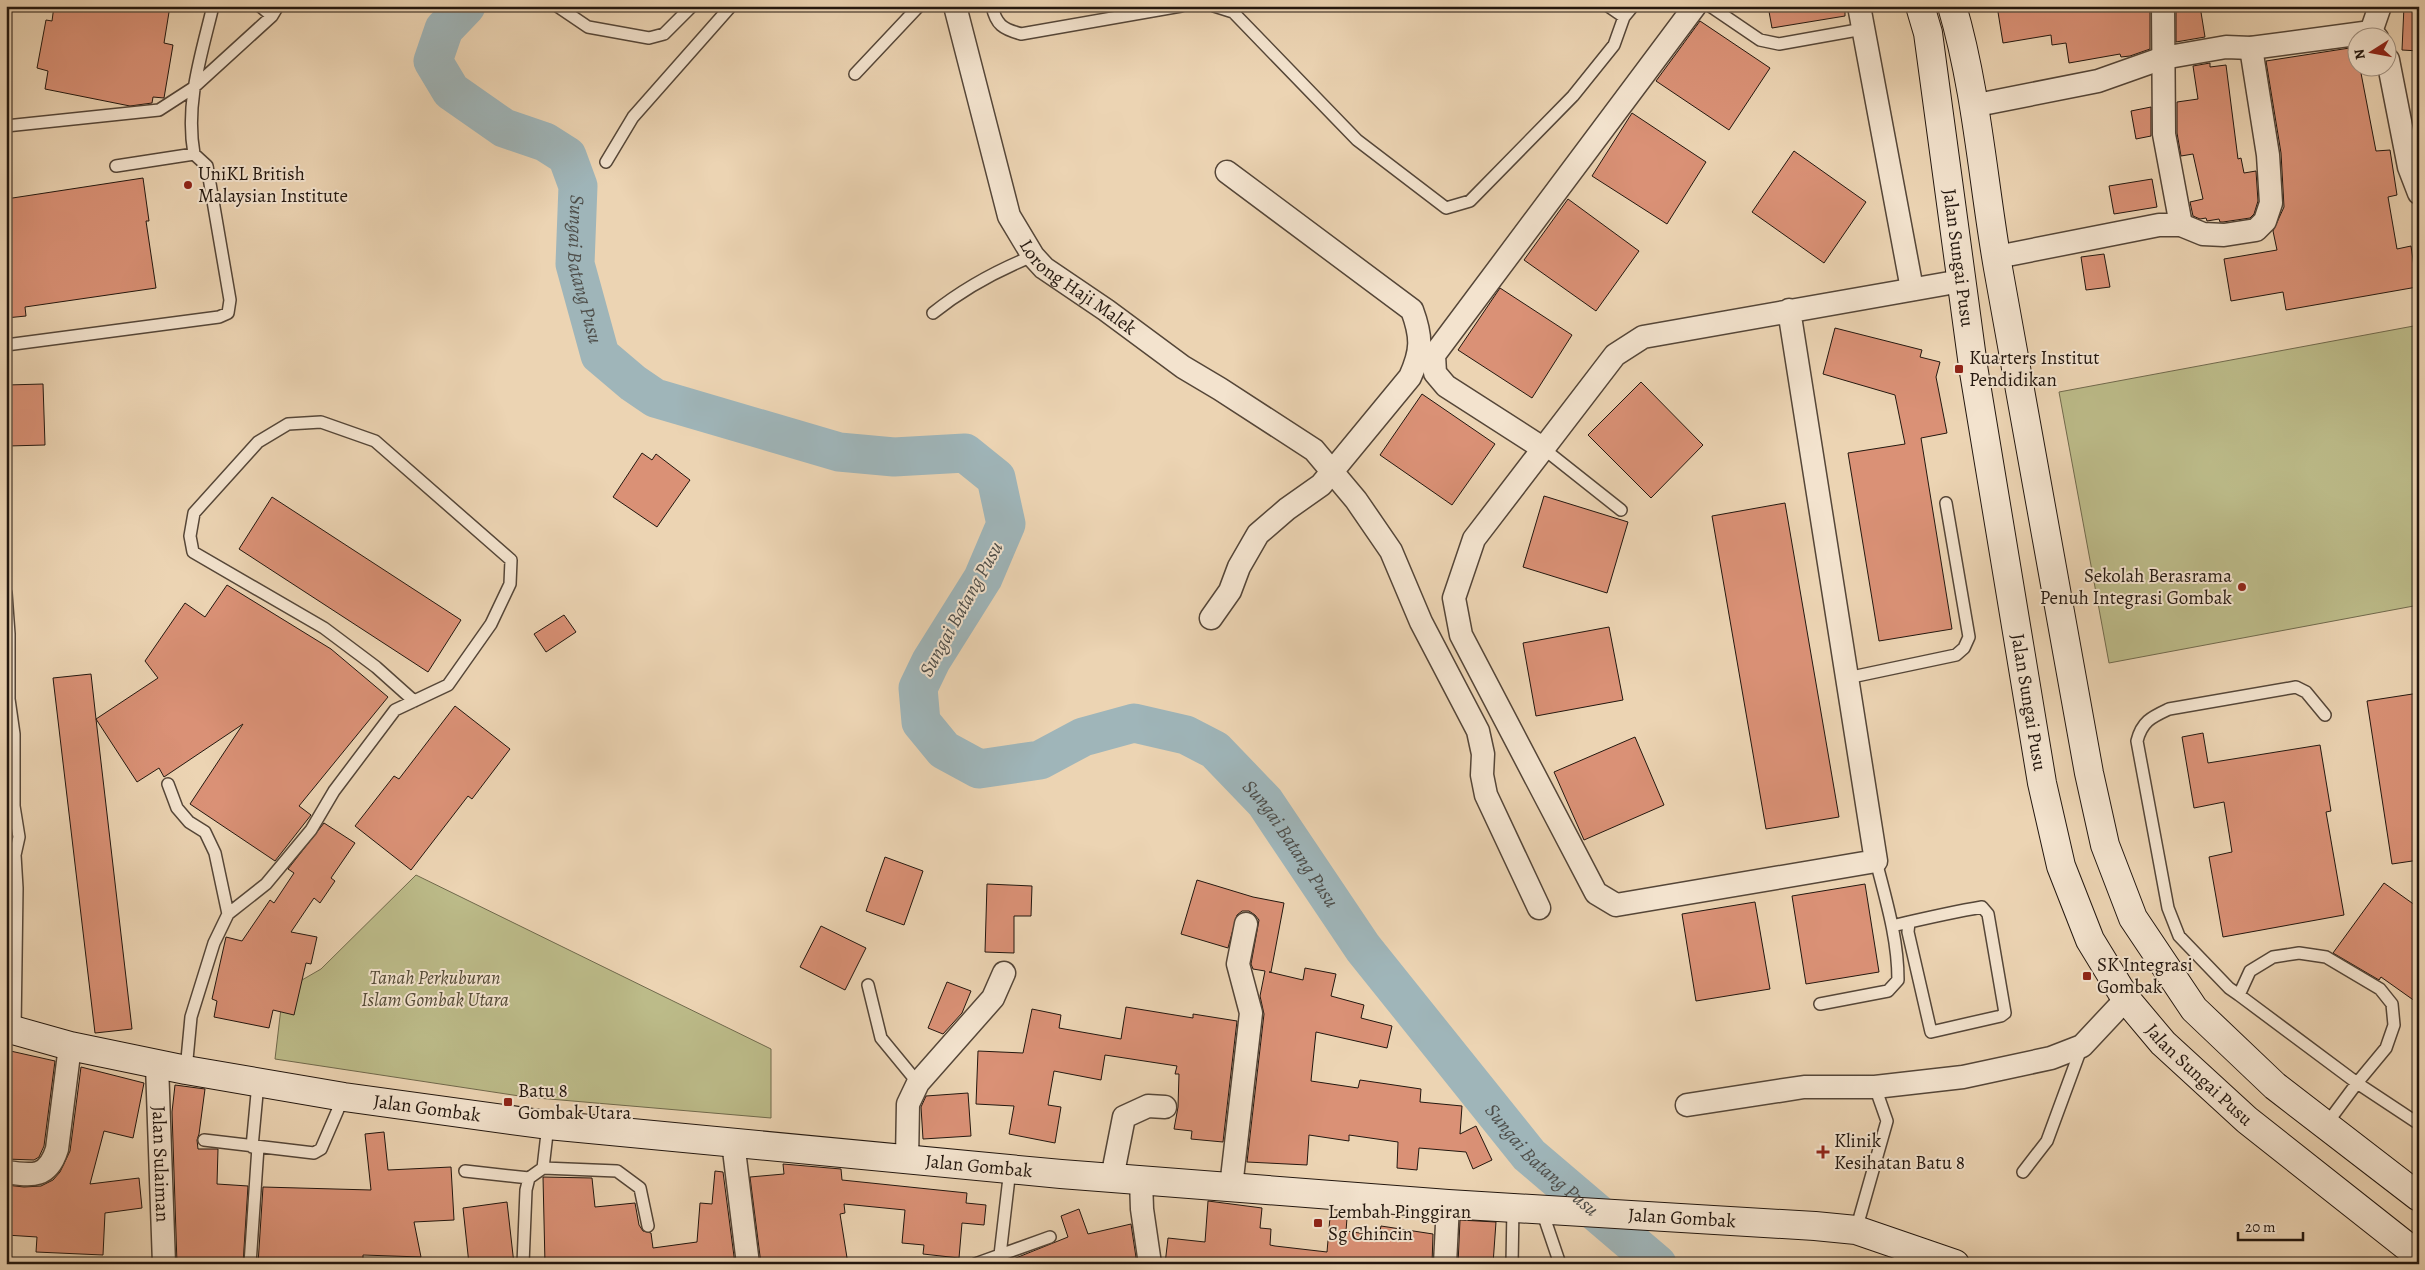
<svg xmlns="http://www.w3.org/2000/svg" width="2425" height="1270" font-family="Alegreya,serif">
<rect width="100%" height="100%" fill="#ecd4b3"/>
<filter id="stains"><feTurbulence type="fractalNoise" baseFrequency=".004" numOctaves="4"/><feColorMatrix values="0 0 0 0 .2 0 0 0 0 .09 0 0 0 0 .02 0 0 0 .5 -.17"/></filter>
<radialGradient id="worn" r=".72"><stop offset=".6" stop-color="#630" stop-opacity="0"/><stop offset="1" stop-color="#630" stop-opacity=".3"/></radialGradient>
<!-- green -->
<path fill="#bcbb89" stroke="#70694c" d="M2419 325V605L2109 663 2059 392Z
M416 875 771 1049V1118L526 1097 275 1059 283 991 321 969Z"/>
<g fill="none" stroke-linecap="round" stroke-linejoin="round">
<!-- river -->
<path stroke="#9fb5b9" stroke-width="39" id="s1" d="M466 6 444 29 433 61 451 91 504 128 545 142 567 156 578 186 575 264 600 355 633 383 655 398 839 452 894 457 965 453 996 478 1006 524 983 578 931 661 918 688 921 722 944 750 979 769 1040 760 1083 737 1134 723 1186 735 1215 750 1265 802 1363 948 1529 1155 1657 1264"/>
</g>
<!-- building -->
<path fill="#da9176" stroke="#23170f" d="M54 6H170L164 43 173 45 164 98 153 97 152 103 130 106 45 89 48 71 37 68 46 20 52 21Z
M1768 6H1845V16L1772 28Z
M1997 6H2150V49L2130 56 2121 57 2120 54 2069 63 2066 43 2052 45 2051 35 2003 43Z
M2200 6 2205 37 2176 42V7Z
M2404 6H2419V51L2402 50Z
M1700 21 1770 68 1729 130 1656 81Z
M2356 47 2358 68H2360L2376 151 2390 150 2397 195 2388 197 2397 249 2411 246 2417 287 2286 310 2283 292 2231 301 2224 259 2277 250 2273 231 2284 207 2281 153 2266 61Z
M2210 63V67L2226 65 2238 159 2241 158 2244 173 2256 171 2258 201 2254 214 2250 218 2223 222H2220L2219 219 2207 221 2206 218 2200 219 2193 216 2190 202 2203 199 2193 154 2181 156 2177 133V102L2198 99 2193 66Z
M2151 107V136L2136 139 2131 111Z
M1632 113 1706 162 1667 224 1592 176Z
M1794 151 1866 202 1824 263 1752 212Z
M143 178 149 221H146L156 288 25 307 26 316 6 318V199Z
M2152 179 2157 207 2114 214 2109 186Z
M1568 199 1639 251 1596 311 1524 260Z
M2104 254 2110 287 2086 290 2081 257Z
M1500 288 1572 335 1532 398 1458 350Z
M1835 328 1922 350 1920 357 1940 362 1936 377 1947 433 1921 438 1952 629 1879 641 1848 453 1905 444 1895 395 1823 374Z
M1641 382 1703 445 1651 498 1588 435Z
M43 384 45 445 8 446 7 385Z
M1422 394 1495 444 1452 505 1380 455Z
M642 453 652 460 656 454 690 480 657 527 613 497Z
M1544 496 1628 522 1607 593 1523 567Z
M272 497 461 620 428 672 239 549Z
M1785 503 1839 817 1766 829 1712 516Z
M227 585 331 649 388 697 299 806 311 815 275 861 190 804 243 724 164 777 159 768 137 782 96 719 132 1029 95 1033 53 678 91 674 96 719 158 678 145 661 185 603 205 617Z
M564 615 576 632 546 652 534 634Z
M1609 627 1623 700 1536 716 1523 643Z
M2419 693V733L2415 734 2419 759V860L2392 864 2367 701Z
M455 706 510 749 472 799 468 796 411 870 355 826 394 776 399 779Z
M2203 733 2208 763 2320 745 2331 811 2326 812 2344 915 2223 937 2209 857 2232 852 2224 802 2194 808 2182 737Z
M1635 737 1664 805 1584 840 1554 772Z
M324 823 355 843 331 878 335 881 320 903 314 898 291 932 317 937 311 964 306 963 294 1015 273 1010 269 1028 214 1017 217 1001 212 999 226 937 242 941 270 900 274 903 294 873 288 869Z
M885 857 923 871 904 925 866 911Z
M1197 880 1253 897 1284 903 1271 972H1269L1303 980 1305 968 1336 974 1331 996 1364 1005 1361 1018 1392 1026 1387 1048 1316 1032 1311 1081 1358 1088 1360 1080 1421 1089 1420 1102 1462 1106 1460 1134 1476 1126 1492 1160 1473 1169 1466 1152 1419 1148 1417 1170 1397 1168 1398 1142 1349 1135V1141L1309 1135 1307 1165 1247 1162 1264 1014 1260 996 1265 971 1253 969 1251 964 1259 920 1255 915 1249 911H1242L1237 915 1228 948 1181 934Z
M2384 883 2419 908V1004L2381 977 2379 980 2333 953Z
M987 884 1032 886 1031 916H1014V953L985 952Z
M1865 884 1879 972 1806 984 1792 896Z
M1755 902 1770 989 1696 1001 1682 914Z
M821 926 866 948 845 990 800 967Z
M947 982 971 991 962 1013 943 1034 928 1028Z
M1126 1007 1193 1018V1014L1237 1021 1223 1142 1191 1139 1192 1131 1174 1129 1178 1107 1179 1074H1175L1177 1066 1105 1055 1101 1080 1054 1071 1048 1105 1061 1107 1055 1143 1009 1134 1014 1106 976 1104 978 1051 1023 1053 1032 1009 1061 1015 1059 1028 1121 1039Z
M6 1050 55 1061 44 1146 39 1157 34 1160 6 1159Z
M81 1067 144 1083 133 1138 104 1131 90 1184 139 1178 142 1208 105 1213 103 1255 36 1252 37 1237 6 1235V1185L24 1187 41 1186 53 1180 60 1172 70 1151Z
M175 1085 205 1089 199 1134 197 1140 198 1149H218L217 1184 248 1186 243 1264H177L172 1112Z
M968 1093 971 1136 923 1139 921 1107 926 1096Z
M384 1132 388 1170 451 1167 454 1220 414 1222 421 1257 363 1255V1264H258L263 1187 371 1190 365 1134Z
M783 1164 841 1169 842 1180 967 1193 966 1203 986 1205 984 1225 962 1223 959 1258 923 1254 924 1245 902 1243 905 1210 844 1204 845 1213 840 1214 848 1264H761L750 1177 784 1174Z
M715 1171 723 1172 735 1264H545L543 1177 592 1178 595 1207 635 1203 639 1225 643 1231 651 1233 653 1248 697 1242 700 1203 712 1204Z
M1208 1201 1262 1208 1260 1228 1271 1229 1270 1245 1275 1246 1327 1252 1330 1217 1347 1218 1346 1231 1379 1236 1381 1226 1433 1234 1432 1264H1165L1168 1238 1205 1242Z
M507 1202 514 1264H469L463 1208Z
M1079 1209 1088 1234 1131 1224 1137 1264H1001L1068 1237 1061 1216Z
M1460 1220 1496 1222 1493 1264H1458Z"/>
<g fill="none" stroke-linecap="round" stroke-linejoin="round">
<!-- service casing -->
<g stroke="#554638" stroke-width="14">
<path id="service" d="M260 6 272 16
M557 6 588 27 649 38 664 34 692 6
M992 6C996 25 1003 29 1021 34L1181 6
M1214 6 1233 12 1357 140 1446 208 1470 201 1573 96 1614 45 1624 17 1633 6
M1608 6 1624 17
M1710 6 1760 40 1779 44 1863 29
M855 74 919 6
M6 126 159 110 193 88 272 16 278 6
M606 162 633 117 731 6
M116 166 194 154C185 103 201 56 213 6
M933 313C963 289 998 270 1033 256
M6 345 219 317 228 313 230 300 207 166 194 154
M1544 449 1621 510
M6 593 9 634V699L14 734V806L19 837 15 855 17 888 15 1031
M1847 678 1956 655 1964 648 1969 637 1946 503
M168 784 177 808 189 822 205 832 215 853 228 914
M1892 926C1922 919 1952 912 1982 907L1988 914 2005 1013 2001 1016 1931 1032 1908 932 1909 922
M868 985 881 1038 918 1083
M2239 995 2250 971 2273 957 2299 953 2326 957 2380 989 2392 1004 2394 1025 2386 1048 2357 1083 2239 995 2229 988 2179 936 2168 908 2137 741C2142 721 2152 717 2169 709L2296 687 2306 692 2325 715
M1820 1004 1888 991 1898 980C1898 939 1886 900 1876 861
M186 1070 191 1017 214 943 228 914 266 884 311 830 334 791 395 710 448 685 491 624 510 584 511 560 375 441 321 422 288 424 258 442 194 513 190 536 193 552 324 628 376 667 414 701
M2325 1126 2357 1083 2419 1124
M204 1140 314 1153 321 1149 343 1098
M252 1147 258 1083
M543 1168 617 1171 640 1188 648 1226
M465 1171 529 1178
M2023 1172 2047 1141 2082 1046
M1542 1211 1560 1264
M1856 1230 1887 1121 1875 1087
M1000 1255 1010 1169
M250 1264 258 1147
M523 1264 526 1190 529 1178 543 1168 548 1125
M975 1264 1050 1237
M1512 1264 1513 1208"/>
</g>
<!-- minor casing -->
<g stroke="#554638" stroke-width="25">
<g id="minor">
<path id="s2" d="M955 6 1009 216 1033 256 1044 268 1106 310 1183 367 1220 389 1314 450 1356 500 1391 551 1421 622 1478 731 1483 754 1482 775 1486 795 1539 908"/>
<path d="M1859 6 1912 289"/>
<path d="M2163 6 2164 134 2181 225"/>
<path d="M2371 32 2380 6"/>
<path d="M2388 60 2409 167 2419 193"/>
<path d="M1972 106 2098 81 2163 58 2226 47 2251 48 2371 32 2377 38"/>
<path d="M1997 257 2159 225H2181L2203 234 2224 235 2256 230 2265 221 2271 203 2268 155 2251 48"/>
<path d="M1789 310 1876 861 1616 905 1596 893 1461 635 1454 598 1474 539 1615 355 1643 337 1961 281"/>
<path d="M1544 449 1446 386 1435 373 1434 355 1695 6"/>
<path d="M1211 618 1230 591 1239 567 1258 534 1287 509 1321 485 1410 377C1422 351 1422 337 1412 310L1227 172"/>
<path id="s3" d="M157 1065 164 1264"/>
<path d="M1687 1105 1804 1087H1875L1963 1077 2051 1058 2082 1046 2126 999"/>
<path d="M733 1142 748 1264"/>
<path d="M907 1160 908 1104 918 1083 993 998 1004 973"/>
<path d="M6 1172C33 1176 48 1178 57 1149L70 1046"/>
<path d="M1112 1178 1124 1117 1148 1106 1165 1107"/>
<path d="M1141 1180 1142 1209 1150 1264"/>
<path d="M1231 1187 1251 1013 1238 964 1246 924"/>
<path d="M1445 1264 1448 1204"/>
</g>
</g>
<!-- secondary casing -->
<g stroke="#23170f" stroke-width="30">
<g id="secondary">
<path id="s4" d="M1920 6 1928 33 1973 366 2042 783 2061 866 2090 940 2126 999 2163 1043 2247 1120 2419 1256"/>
<path d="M1952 6C1977 91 1983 182 1998 268 2028 437 2059 605 2089 773L2105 845 2133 918 2194 1009 2275 1086 2419 1197"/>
<path id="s5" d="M6 1028 70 1046 186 1070 344 1097 548 1125 1061 1174 1448 1204 1815 1226 1856 1230 1955 1264"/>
</g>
</g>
<!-- service -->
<use href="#service" stroke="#f3e3ce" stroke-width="11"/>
<!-- minor -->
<use href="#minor" stroke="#f3e3ce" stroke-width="22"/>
<!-- secondary -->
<use href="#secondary" stroke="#f3e3ce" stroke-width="28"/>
</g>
<!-- markers -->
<g fill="#8f2418" stroke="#f3e3ce" stroke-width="2">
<circle cx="188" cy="185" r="5"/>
<rect x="1954" y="364" width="10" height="10" rx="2.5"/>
<circle cx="2242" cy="587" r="5"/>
<rect x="2082" y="971" width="10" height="10" rx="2.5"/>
<rect x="503" y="1097" width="10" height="10" rx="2.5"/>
<path d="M1820.5 1144.5h5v5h5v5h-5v5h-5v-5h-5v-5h5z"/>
<rect x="1313" y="1218" width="10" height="10" rx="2.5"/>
</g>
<g text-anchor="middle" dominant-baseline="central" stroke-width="4" stroke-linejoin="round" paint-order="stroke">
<!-- poi labels -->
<g font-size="19" fill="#23170f" stroke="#f3e3ce" text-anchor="start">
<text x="198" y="174">UniKL British<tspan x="198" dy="22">Malaysian Institute</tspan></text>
<text x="1969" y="358">Kuarters Institut<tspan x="1969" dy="22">Pendidikan</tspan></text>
<text x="2232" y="576" text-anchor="end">Sekolah Berasrama<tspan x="2232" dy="22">Penuh Integrasi Gombak</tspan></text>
<text x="2097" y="965">SK Integrasi<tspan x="2097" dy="22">Gombak</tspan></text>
<text x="518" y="1091">Batu 8<tspan x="518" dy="22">Gombak Utara</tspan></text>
<text x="1834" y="1141">Klinik<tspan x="1834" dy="22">Kesihatan Batu 8</tspan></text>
<text x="1328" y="1212">Lembah Pinggiran<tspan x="1328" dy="22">Sg Chincin</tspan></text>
</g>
<!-- street labels -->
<g font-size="19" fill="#23170f" stroke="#f3e3ce">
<text stroke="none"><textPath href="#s4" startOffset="255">Jalan Sungai Pusu</textPath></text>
<text stroke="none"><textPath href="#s2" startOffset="318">Lorong Haji Malek</textPath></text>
<text stroke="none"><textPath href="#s4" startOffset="705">Jalan Sungai Pusu</textPath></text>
<text stroke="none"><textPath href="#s4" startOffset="1126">Jalan Sungai Pusu</textPath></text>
<text stroke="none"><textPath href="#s5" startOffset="429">Jalan Gombak</textPath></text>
<text stroke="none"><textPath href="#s3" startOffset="99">Jalan Sulaiman</textPath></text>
<text stroke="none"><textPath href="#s5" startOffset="984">Jalan Gombak</textPath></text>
<text stroke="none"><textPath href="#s5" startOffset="1689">Jalan Gombak</textPath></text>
</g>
<!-- park labels -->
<g font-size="19" font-style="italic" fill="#514834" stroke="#f3e3ce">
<text x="435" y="978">Tanah Perkuburan<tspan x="435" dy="22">Islam Gombak Utara</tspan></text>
</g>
<!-- water labels -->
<g font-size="20" font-style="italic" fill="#4e4e4a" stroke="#f3e3ce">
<text stroke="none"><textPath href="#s1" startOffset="351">Sungai Batang Pusu</textPath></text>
<text transform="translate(961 609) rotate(-61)">Sungai Batang Pusu</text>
<text stroke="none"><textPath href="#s1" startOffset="1581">Sungai Batang Pusu</textPath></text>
<text stroke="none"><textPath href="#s1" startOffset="1986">Sungai Batang Pusu</textPath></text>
</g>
</g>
<!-- margin -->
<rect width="2425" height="1270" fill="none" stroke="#ecd4b3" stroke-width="25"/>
<rect x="8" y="8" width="2410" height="1255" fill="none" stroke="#23170f" stroke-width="2.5"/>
<rect x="12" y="12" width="2400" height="1245" fill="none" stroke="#23170f"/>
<!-- north arrow -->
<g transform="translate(2372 52) rotate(259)"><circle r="24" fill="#f3e3ce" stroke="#a09182"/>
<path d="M0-4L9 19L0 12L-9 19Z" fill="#8f2418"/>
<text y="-8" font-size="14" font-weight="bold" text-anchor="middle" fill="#23170f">N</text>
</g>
<!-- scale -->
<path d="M2238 1232v8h65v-8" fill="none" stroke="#23170f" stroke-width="2.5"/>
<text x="2245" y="1232" font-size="15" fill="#23170f" stroke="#f3e3ce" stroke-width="4" paint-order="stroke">20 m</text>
<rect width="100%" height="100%" filter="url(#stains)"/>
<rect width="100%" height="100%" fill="url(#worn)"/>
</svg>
